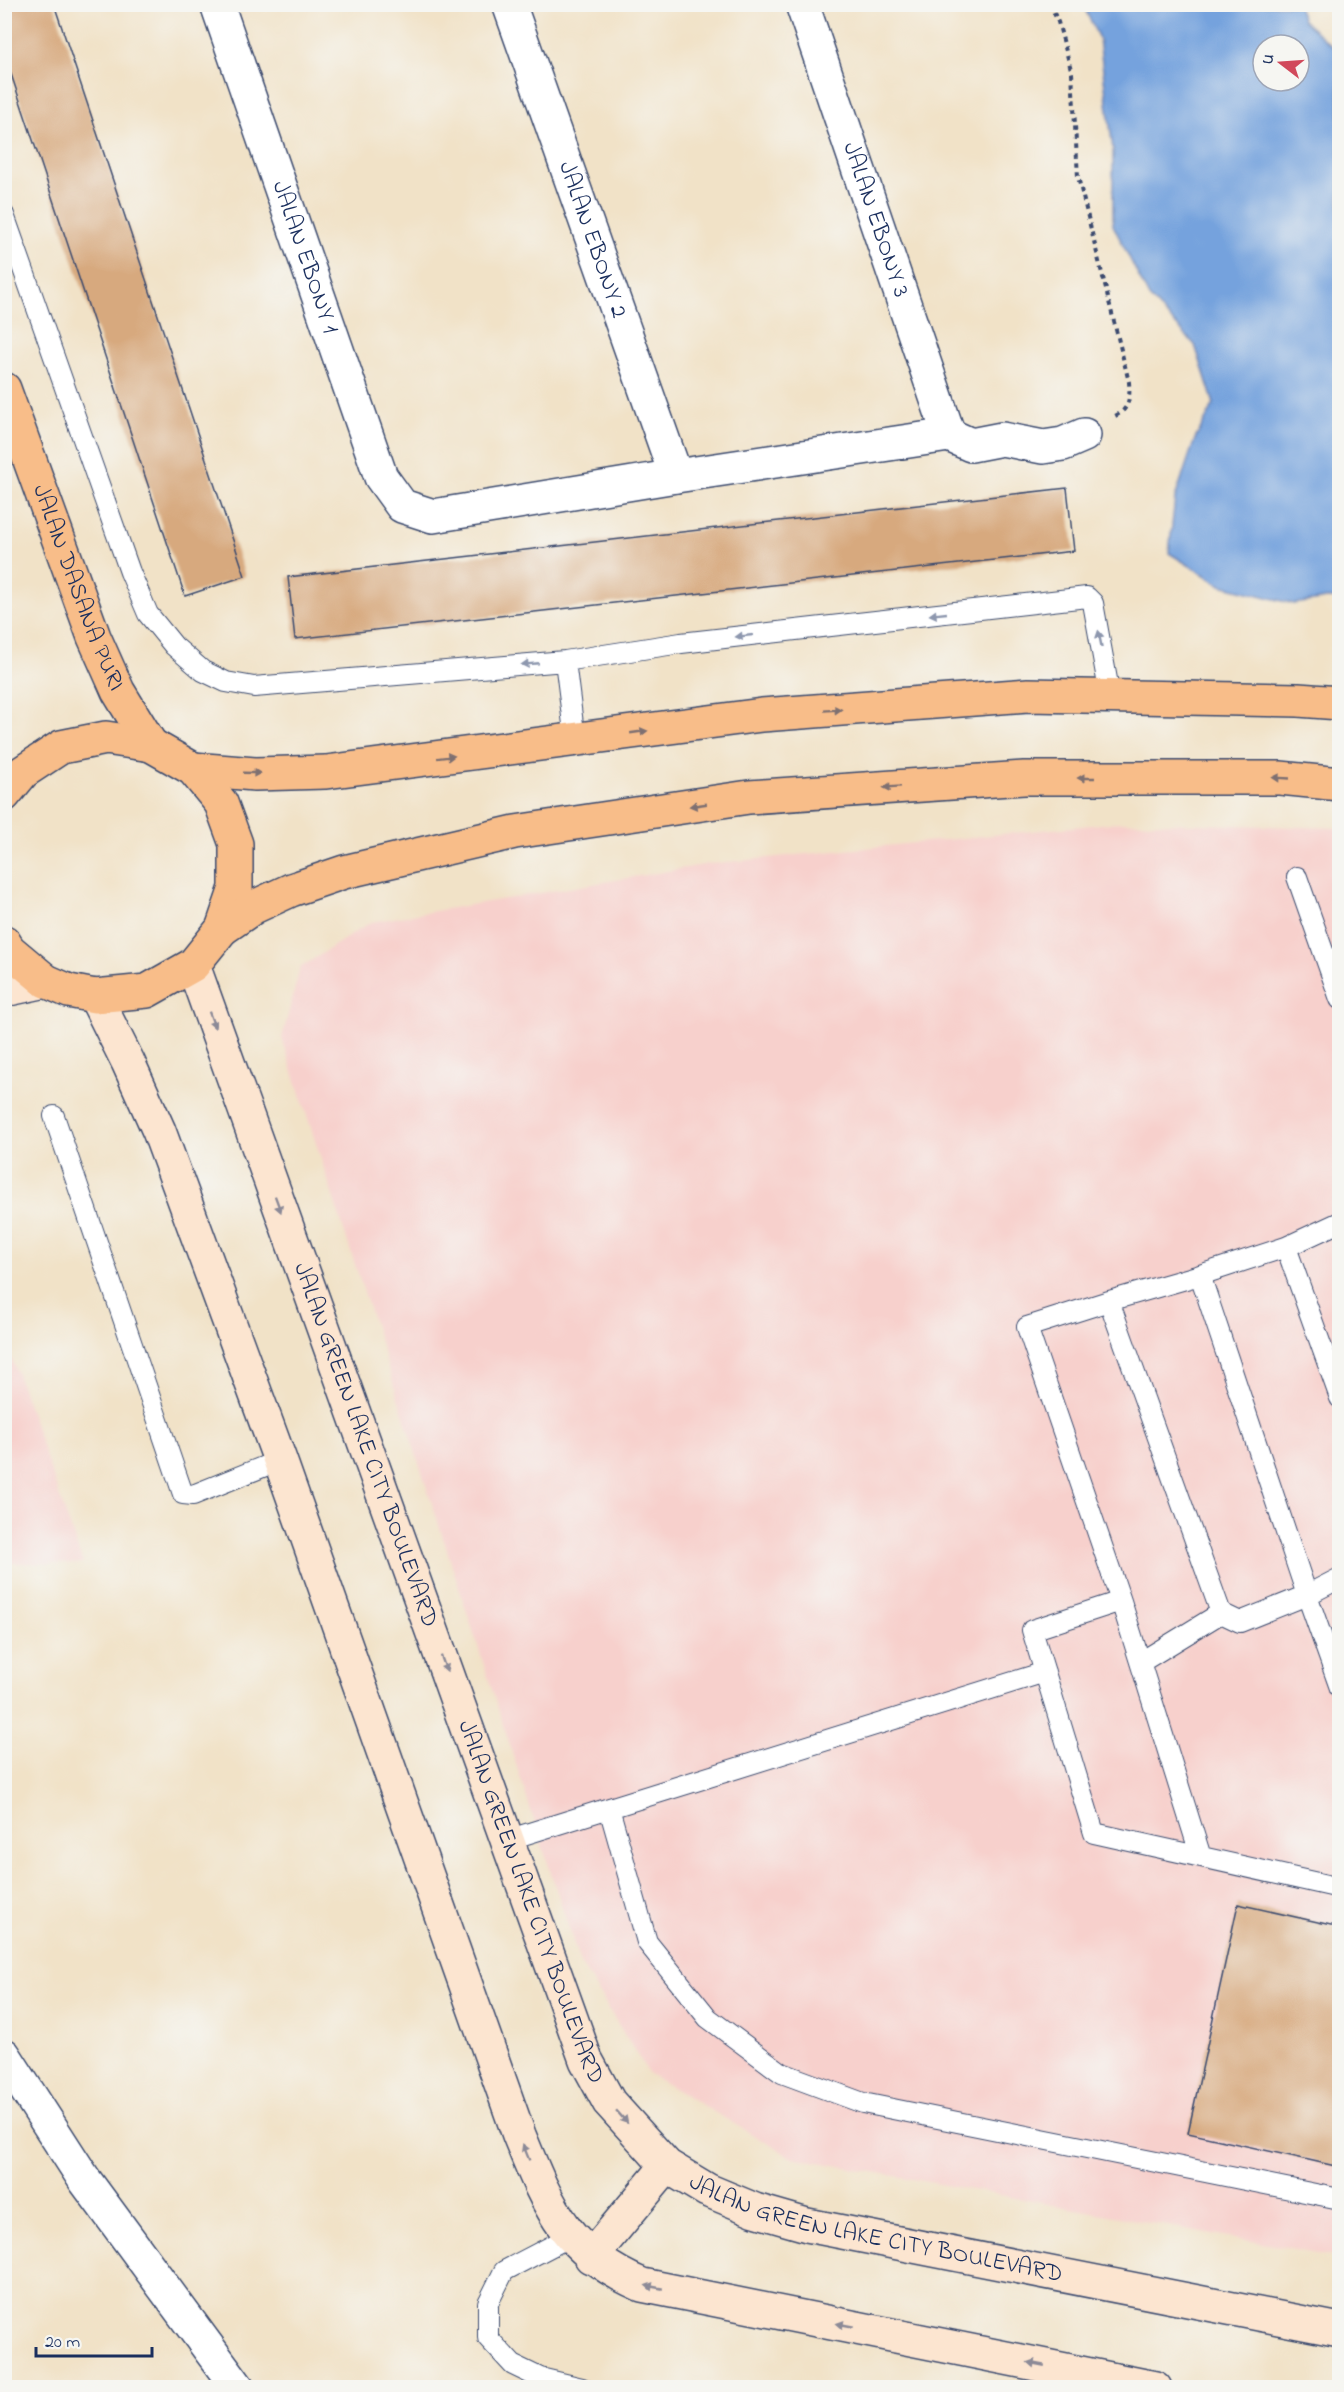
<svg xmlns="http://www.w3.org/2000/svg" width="1344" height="2392" font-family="'Indie Flower',sans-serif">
<rect width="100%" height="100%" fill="#f6f6f2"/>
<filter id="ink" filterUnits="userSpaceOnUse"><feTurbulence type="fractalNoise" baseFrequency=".0167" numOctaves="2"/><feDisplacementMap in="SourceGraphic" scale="12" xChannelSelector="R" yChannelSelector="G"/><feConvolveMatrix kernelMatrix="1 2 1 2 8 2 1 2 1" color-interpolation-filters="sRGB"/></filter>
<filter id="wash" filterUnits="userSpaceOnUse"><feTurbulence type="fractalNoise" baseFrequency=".008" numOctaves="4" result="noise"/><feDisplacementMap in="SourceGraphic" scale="24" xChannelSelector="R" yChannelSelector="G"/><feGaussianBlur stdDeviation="1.35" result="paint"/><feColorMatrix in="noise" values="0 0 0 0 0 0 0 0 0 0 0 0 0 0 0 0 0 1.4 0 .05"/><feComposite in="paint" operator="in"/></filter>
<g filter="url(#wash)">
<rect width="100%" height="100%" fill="#f1e2c7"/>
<!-- built -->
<path fill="#f7d0cc" d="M1121 822 1339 828V2257L791 2157 649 2074 580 1963 282 1038 300 968 371 922 709 864Z
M5 1339 83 1564 5 1563Z"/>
<!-- water -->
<path fill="#74a2dd" stroke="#48689e" stroke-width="1.5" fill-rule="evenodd" d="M1083 5H1298L1303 20 1339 52V597L1294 604 1221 585 1169 553 1175 498 1195 439 1214 404 1195 345 1149 297 1113 225V150L1099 39ZM1263 45H1299V81H1263Z"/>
<g id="blocks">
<!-- building -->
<path fill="#d7a97e" d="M4 4H54L245 576 185 596 4 53Z
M1067 488 1074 551 295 639 288 577Z
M1238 1904 1340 1927V2167L1188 2133Z"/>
</g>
</g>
<g filter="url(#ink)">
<use href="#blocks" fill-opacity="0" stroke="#3b4a6e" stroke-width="1.5"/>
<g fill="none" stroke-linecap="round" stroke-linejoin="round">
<!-- lane casing -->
<g stroke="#3b4a6e" stroke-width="22">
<path id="lane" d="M4 215 130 572 148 614 174 646 203 671 226 682 254 687 565 661 681 643 1087 597 1093 603 1110 696
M565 661 575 740
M1297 877 1340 999
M54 1116 183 1494 193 1495 280 1460
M1286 1247 1340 1398
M1200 1275 1307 1595 1340 1578
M1109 1301 1200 1275 1286 1247 1340 1222
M1121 1601 1032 1630 1094 1833 1340 1888
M1141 1662 1221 1613
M609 1808 647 1942 708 2018 782 2073 863 2103 1340 2199
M507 1840 1045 1672
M1201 1857 1121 1601 1027 1327 1109 1301 1221 1613 1240 1622 1307 1595 1340 1688
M571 2236 504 2271 488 2303V2338L513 2365 540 2378 582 2388"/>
</g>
<!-- street casing -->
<g stroke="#3b4a6e" stroke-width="36">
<g id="street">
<path id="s1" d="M217 4 381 477 402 506 433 516 676 476 949 435 971 445 1002 439 1043 447 1063 444 1084 435"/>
<path id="s2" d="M509 4 676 476"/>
<path id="s3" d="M802 4 949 435"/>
<path d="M4 2055 84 2179 238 2388"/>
</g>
</g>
<!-- secondary casing -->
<g stroke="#3b4a6e" stroke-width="36">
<g id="secondary">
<path id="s4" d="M193 965 586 2060 609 2102 667 2166 707 2190 755 2210 807 2225 1340 2330"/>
<path d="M4 990 46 981"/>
<path d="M95 996 128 1062 159 1131 280 1460 519 2135C549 2208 565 2252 642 2285L1155 2388"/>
<path d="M591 2257 667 2166"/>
</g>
</g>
<!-- primary casing -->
<g stroke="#3b4a6e" stroke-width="36">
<g id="primary">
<path id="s5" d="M4 389 94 637 118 691 151 745"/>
<path d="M193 769 255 774 326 772 762 715 1028 695 1298 700 1340 703"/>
<path d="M4 795 23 772 61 747 106 738 151 745 193 769 221 803 236 844V888L222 929 193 965 147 991 95 996 69 991 46 981 9 950 4 942"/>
<path d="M222 929 254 907 291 890 344 872 515 832 749 797 1024 778H1280L1340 784"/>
</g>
</g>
<!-- path -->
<path stroke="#3b4a6e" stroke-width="4" stroke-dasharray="4.5 4.5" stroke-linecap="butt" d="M1050 4 1058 22 1072 73 1078 177 1129 382C1130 397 1130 409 1115 416"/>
<!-- lane -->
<use href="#lane" stroke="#fff" stroke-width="20"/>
<!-- street -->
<use href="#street" stroke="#fff" stroke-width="33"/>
<!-- secondary -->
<use href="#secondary" stroke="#fce5d0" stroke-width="33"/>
<!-- primary -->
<use href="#primary" stroke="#f8bd89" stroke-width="33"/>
</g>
<!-- one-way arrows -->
<defs><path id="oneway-solid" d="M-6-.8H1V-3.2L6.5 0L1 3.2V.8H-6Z" transform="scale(1.5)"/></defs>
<g fill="#8d97ae">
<use href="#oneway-solid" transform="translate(938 614) rotate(174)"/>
<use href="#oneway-solid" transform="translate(744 636) rotate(174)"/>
<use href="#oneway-solid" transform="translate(1100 639) rotate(-101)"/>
<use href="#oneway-solid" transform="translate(530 664) rotate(175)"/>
</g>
<g fill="#7e6f71">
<use href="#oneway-solid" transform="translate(833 710) rotate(-4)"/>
<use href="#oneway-solid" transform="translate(639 732) rotate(-8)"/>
<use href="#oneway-solid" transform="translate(446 757) rotate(-7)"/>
<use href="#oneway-solid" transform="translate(252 773) rotate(2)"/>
<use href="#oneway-solid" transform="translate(1086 778) rotate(-180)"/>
<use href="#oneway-solid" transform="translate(1281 778) rotate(-177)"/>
<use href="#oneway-solid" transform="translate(892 787) rotate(176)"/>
<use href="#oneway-solid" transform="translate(698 805) rotate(172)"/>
</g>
<g fill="#8c8a97">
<use href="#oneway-solid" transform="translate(212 1020) rotate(70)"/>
<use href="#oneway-solid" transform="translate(278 1204) rotate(70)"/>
<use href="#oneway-solid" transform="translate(444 1664) rotate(70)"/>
<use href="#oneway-solid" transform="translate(622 2117) rotate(49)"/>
<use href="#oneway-solid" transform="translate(526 2152) rotate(-112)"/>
<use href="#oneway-solid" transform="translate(654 2287) rotate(-169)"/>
<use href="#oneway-solid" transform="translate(845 2325) rotate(-169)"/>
<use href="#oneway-solid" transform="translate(1036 2364) rotate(-169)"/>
</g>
</g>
<g text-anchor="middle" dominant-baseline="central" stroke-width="4.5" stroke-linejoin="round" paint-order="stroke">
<!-- street labels -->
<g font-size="24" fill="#1b2f5e" stroke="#f6f6f2">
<text stroke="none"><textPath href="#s3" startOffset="228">JALAN EBONY 3</textPath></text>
<text stroke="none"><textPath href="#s2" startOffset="250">JALAN EBONY 2</textPath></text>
<text stroke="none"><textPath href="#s1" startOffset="268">JALAN EBONY 1</textPath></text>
<text stroke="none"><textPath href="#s5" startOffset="212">JALAN DASANA PURI</textPath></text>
<text stroke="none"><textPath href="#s4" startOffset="510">JALAN GREEN LAKE CITY BOULEVARD</textPath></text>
<text stroke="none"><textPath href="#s4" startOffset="996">JALAN GREEN LAKE CITY BOULEVARD</textPath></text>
<text stroke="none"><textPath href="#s4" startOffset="1518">JALAN GREEN LAKE CITY BOULEVARD</textPath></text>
</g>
</g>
<!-- margin -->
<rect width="1344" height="2392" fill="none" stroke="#f6f6f2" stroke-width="24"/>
<!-- north arrow -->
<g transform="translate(1281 63) rotate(287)"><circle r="28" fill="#f6f6f2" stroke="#9ea6b7" stroke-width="1.5"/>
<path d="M0-4.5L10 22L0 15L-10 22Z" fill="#d1495b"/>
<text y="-9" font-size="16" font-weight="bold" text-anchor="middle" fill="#1b2f5e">U</text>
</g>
<!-- scale -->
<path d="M36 2347v9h116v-9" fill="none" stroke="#1b2f5e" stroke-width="3"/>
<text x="45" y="2347" font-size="18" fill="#1b2f5e" stroke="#f6f6f2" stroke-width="4.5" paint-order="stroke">20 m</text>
</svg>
